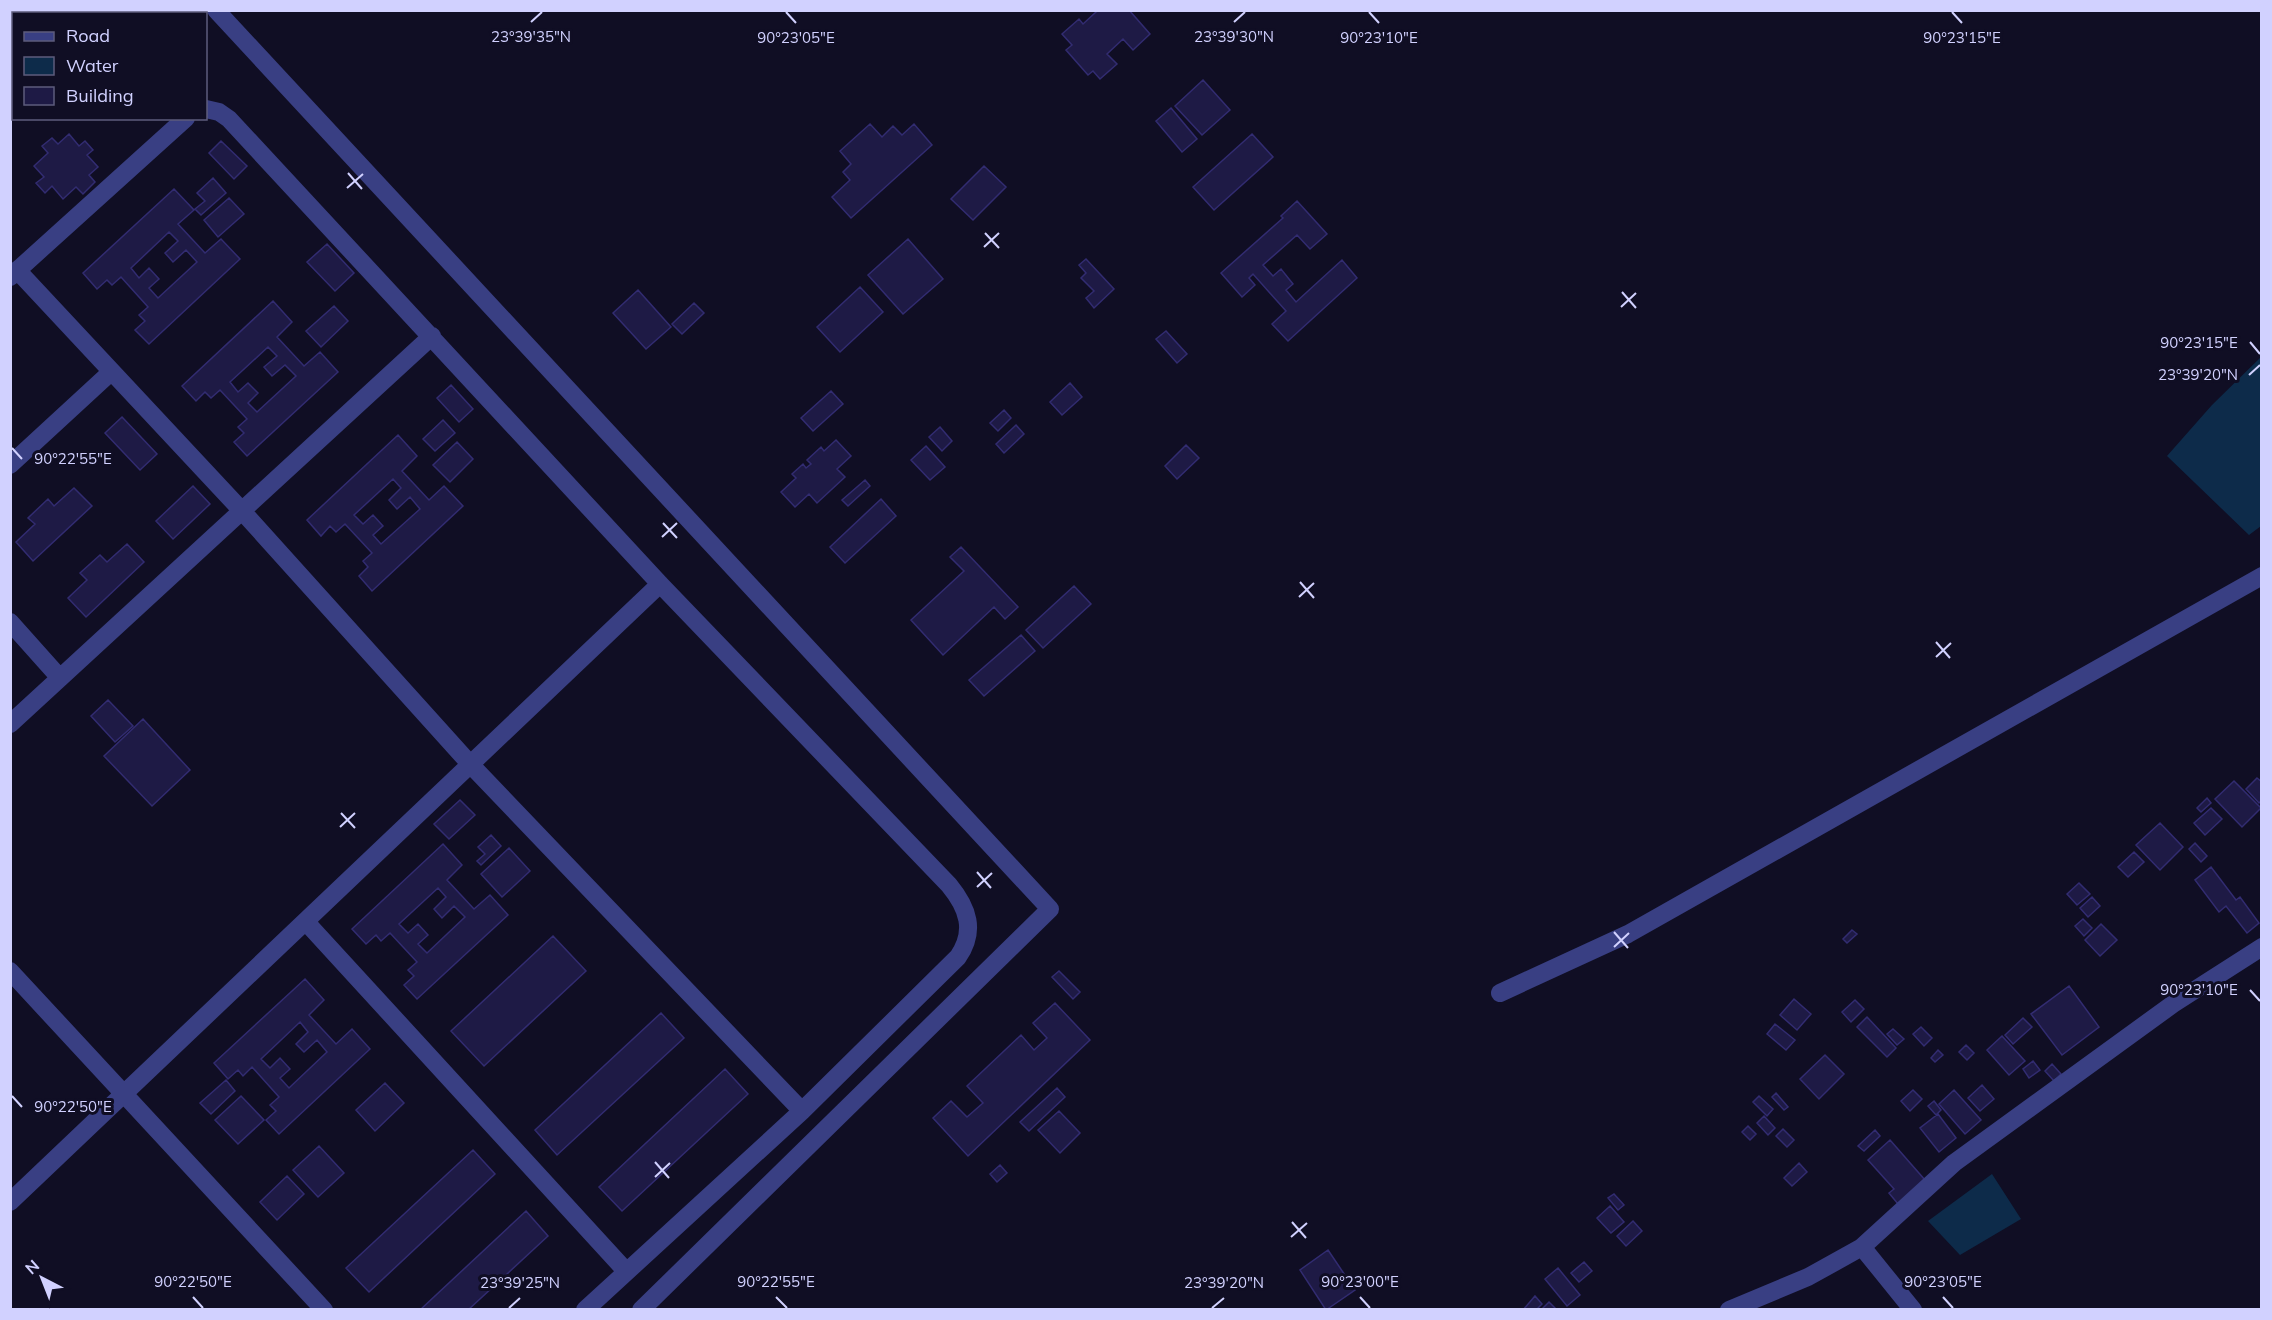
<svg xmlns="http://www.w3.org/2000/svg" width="2272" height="1320" font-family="Mulish,sans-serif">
<rect width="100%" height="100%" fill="#100e24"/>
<!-- water -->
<path fill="#0d2b4a" d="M2261 357V526L2249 535 2167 456 2212 405Z
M1992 1174 2021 1219 1960 1255 1928 1221Z"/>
<!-- building -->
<path fill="#1e1a45" stroke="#322c71" stroke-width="1.5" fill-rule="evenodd" d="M1094 10H1129L1150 34 1133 50 1123 39 1107 54 1117 64 1100 79 1093 71 1088 75 1066 50 1072 45 1062 34 1079 19 1083 24 1096 12Z
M1203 80 1230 110 1202 135 1175 106Z
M1171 108 1197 139 1182 152 1156 121Z
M870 124 882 137 893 126 902 135 914 124 932 145 851 218 832 197 850 180 843 172 851 164 840 151Z
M69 134 79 146 85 141 93 150 87 155 98 167 89 175 95 182 83 194 76 187 63 199 52 186 45 193 36 183 44 177 34 166 48 153 42 146 52 138 58 144Z
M1252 134 1273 157 1214 210 1193 187Z
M221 141 247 166 234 179 209 153Z
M984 166 1006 187 973 220 951 199Z
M213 178 226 193 201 215 195 209 205 201 197 193Z
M174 189 194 210 178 224 205 253 221 239 240 259 149 344 135 330 145 321 139 315 148 307 121 277 112 285 107 280 97 289 83 273ZM169 232 178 241 165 253 173 262 186 250 197 262 158 298 149 288 159 279 149 268 139 278 131 268Z
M229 198 244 214 218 237 204 220Z
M1297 201 1327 234 1310 249 1297 235 1263 265 1273 276 1281 269 1293 284 1286 290 1296 302 1342 260 1357 278 1288 341 1272 324 1286 311 1253 274 1249 278 1255 285 1242 297 1221 273 1283 218 1281 216Z
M908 239 943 279 903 314 868 275Z
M327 244 354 273 335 291 307 262Z
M1086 259 1114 289 1094 308 1086 298 1094 291 1081 278 1086 273 1079 265Z
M860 287 883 312 840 352 817 327Z
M638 290 671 327 646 349 613 313Z
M273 301 292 322 277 337 304 366 320 352 338 372 247 456 234 442 244 433 238 427 247 419 220 390 211 398 205 392 196 401 182 386ZM268 347 277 356 264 367 272 376 285 365 296 376 257 412 248 403 258 393 248 383 238 392 230 382Z
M694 303 704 313 682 334 672 324Z
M334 306 348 321 321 347 306 331Z
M1166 331 1187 354 1177 363 1156 339Z
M1070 383 1082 397 1062 415 1050 402Z
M451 385 473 409 459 422 437 398Z
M831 391 843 404 813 431 801 418Z
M1004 410 1011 418 998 431 990 423Z
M122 417 157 454 140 470 105 433Z
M443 420 455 433 435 451 423 439Z
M1016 425 1024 434 1004 453 996 444Z
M940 427 952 441 942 451 929 437Z
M398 435 417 456 402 471 429 500 444 486 463 506 372 591 359 576 368 567 363 561 372 553 345 524 336 532 330 526 321 536 307 520ZM393 479 401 488 389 500 397 509 410 497 420 509 381 544 373 535 383 526 373 515 363 524 354 515Z
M836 440 851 456 837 469 845 477 817 503 809 494 795 507 781 492 796 478 792 474 803 464 806 468 811 464 807 460 821 447 824 451Z
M457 442 473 459 450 482 433 465Z
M1186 445 1199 458 1177 479 1165 466Z
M926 446 945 467 930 480 911 460Z
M865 480 870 486 848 506 842 500Z
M193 486 210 504 173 539 156 521Z
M74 488 92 506 33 561 16 542 35 524 28 518 48 499 54 506Z
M881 499 896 516 845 563 830 547Z
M127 544 144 562 86 617 68 598 87 580 80 573 100 555 107 562Z
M961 547 1018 607 1005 619 994 607 943 655 911 620 964 571 950 557Z
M1074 586 1091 604 1043 648 1026 630Z
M1021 635 1035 651 984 696 969 680Z
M108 700 133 726 115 742 91 716Z
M143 719 190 770 152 806 104 756Z
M2257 778 2262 782V800L2259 803 2246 789Z
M2234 781 2261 808 2242 827 2215 799Z
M2207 798 2211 803 2201 812 2197 808Z
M460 800 475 815 449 839 434 824Z
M2211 808 2222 819 2205 835 2194 823Z
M2160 823 2183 847 2160 870 2136 845Z
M491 835 501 846 481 865 477 861 485 854 478 847Z
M2195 843 2207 856 2201 862 2189 849Z
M443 844 462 865 447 880 474 909 490 895 508 915 417 999 404 985 414 976 408 970 417 962 390 933 381 941 376 935 366 944 352 929ZM438 888 446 897 434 909 442 918 454 906 465 917 427 953 418 944 428 935 418 924 408 933 399 924Z
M509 848 530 871 502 897 481 874Z
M2134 852 2144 862 2128 877 2118 867Z
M2211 867 2236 900 2240 897 2259 923 2247 933 2226 906 2219 912 2195 880Z
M2079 883 2090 894 2077 905 2067 894Z
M2092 897 2100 906 2088 917 2080 908Z
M2083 919 2092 928 2084 936 2075 926Z
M2101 924 2117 940 2100 956 2085 940Z
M1852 930 1857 934 1847 943 1843 939Z
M553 936 586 971 484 1066 451 1031Z
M1059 971 1080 992 1073 999 1052 977Z
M305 979 324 1000 309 1015 336 1044 352 1029 370 1049 279 1134 266 1120 276 1111 270 1105 279 1097 252 1067 243 1076 238 1070 228 1079 214 1063ZM300 1022 308 1032 296 1044 304 1052 317 1040 327 1052 289 1088 280 1078 290 1069 280 1058 270 1068 261 1059Z
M2069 986 2099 1027 2062 1055 2031 1014Z
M1794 999 1811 1014 1797 1030 1780 1015Z
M1855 1000 1864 1009 1851 1022 1842 1012Z
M1055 1003 1090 1040 968 1156 933 1118 951 1101 967 1117 983 1103 967 1086 1021 1035 1034 1050 1047 1038 1033 1023Z
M661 1013 684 1038 557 1155 535 1130Z
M1867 1017 1896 1048 1887 1057 1857 1027Z
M2023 1018 2032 1027 2013 1044 2005 1035Z
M1775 1024 1795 1040 1786 1050 1767 1034Z
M1921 1027 1932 1038 1924 1046 1913 1034Z
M1893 1029 1904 1039 1897 1045 1887 1034Z
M2002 1036 2025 1061 2009 1075 1987 1050Z
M1966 1045 1974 1053 1967 1060 1959 1052Z
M1938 1050 1943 1055 1935 1062 1931 1058Z
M1825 1055 1844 1074 1819 1099 1800 1079Z
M2033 1061 2040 1070 2029 1078 2023 1069Z
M2052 1064 2061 1074 2054 1081 2045 1071Z
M725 1069 748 1094 622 1211 599 1187Z
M226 1080 235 1091 211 1114 200 1103Z
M385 1083 404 1103 375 1131 356 1110Z
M1982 1085 1994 1099 1980 1111 1968 1098Z
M1057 1088 1065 1097 1029 1131 1020 1122Z
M1913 1090 1922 1099 1910 1111 1901 1101Z
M1954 1090 1981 1120 1965 1134 1939 1104Z
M1776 1093 1788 1107 1784 1110 1772 1097Z
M241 1096 264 1120 238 1144 215 1120Z
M1759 1096 1773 1109 1767 1116 1753 1102Z
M1934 1101 1941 1110 1936 1115 1928 1106Z
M1059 1111 1080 1133 1060 1153 1038 1130Z
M1938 1114 1956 1138 1939 1152 1920 1128Z
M1764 1116 1775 1128 1768 1135 1757 1123Z
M1748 1126 1756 1134 1750 1140 1742 1132Z
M1783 1129 1794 1140 1787 1147 1776 1136Z
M1875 1130 1880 1136 1864 1151 1858 1146Z
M1890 1140 1925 1180 1898 1204 1889 1193 1894 1189 1868 1160Z
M319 1146 344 1173 318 1197 293 1170Z
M473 1150 495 1174 369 1292 346 1268Z
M1799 1163 1807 1172 1792 1186 1784 1178Z
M1000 1165 1007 1173 997 1182 990 1174Z
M287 1176 304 1194 277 1220 260 1202Z
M1614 1194 1624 1205 1618 1210 1608 1198Z
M1610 1206 1624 1222 1611 1233 1597 1218Z
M526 1211 548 1236 468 1310H420Z
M1633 1221 1642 1231 1626 1246 1617 1236Z
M1328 1250 1355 1290 1326 1310 1300 1270Z
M1584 1262 1592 1271 1579 1282 1571 1273Z
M1558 1268 1580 1295 1567 1306 1545 1279Z
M1535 1296 1542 1304 1536 1310H1523Z
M1549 1302 1557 1310H1541Z"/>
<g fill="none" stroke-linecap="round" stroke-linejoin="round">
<!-- minor -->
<path stroke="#393f83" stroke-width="18" d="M216 10 1050 909 641 1310
M40 14 43 10
M10 40 14 38
M206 109 219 112 229 119 660 584 949 885C968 908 976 931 958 957L802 1111 585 1310
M17 270 243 512 471 765 802 1111
M10 277 186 118
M10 465 111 372
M10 622 60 678
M10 724 432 336
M306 922 626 1271
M10 971 324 1310
M1500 993 1628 934 2262 576
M10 1202 660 584
M1862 1247 1913 1310
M1729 1310 1808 1277 1862 1247 1954 1163 2173 1004 2262 947"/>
</g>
<!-- ticks -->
<path fill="none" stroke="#d1d1ff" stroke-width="2" d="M786 12 796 23M1369 12 1379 23M1952 12 1962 23M531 22 542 12M1234 22 1245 12M348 173 362 189M347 188 363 174M985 233 999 248M984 247 999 233M1622 292 1636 308M1621 307 1636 293M2250 342 2260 354M2249 375 2260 365M12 448 22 459M663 523 677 538M662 537 677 523M1300 582 1314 598M1299 597 1314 583M1936 642 1950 658M1936 657 1951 643M341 813 355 828M340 827 355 813M977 872 991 888M977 887 992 873M1614 932 1628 948M1614 947 1629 933M2250 990 2260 1001M12 1096 22 1107M655 1162 669 1178M655 1177 670 1163M1292 1222 1306 1238M1291 1237 1307 1223M193 1297 203 1308M776 1297 787 1308M1360 1297 1370 1308M1943 1297 1953 1308M509 1308 520 1298M1212 1308 1224 1298"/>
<g font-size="15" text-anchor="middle" fill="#d1d1ff" stroke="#100e24" stroke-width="6" stroke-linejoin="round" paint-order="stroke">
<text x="1234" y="42">23°39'30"N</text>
<text x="531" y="42">23°39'35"N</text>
<text x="796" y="43">90°23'05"E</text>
<text x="1379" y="43">90°23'10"E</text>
<text x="1962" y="43">90°23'15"E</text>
<text x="2199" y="348">90°23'15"E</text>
<text x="2198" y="380">23°39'20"N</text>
<text x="73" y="464">90°22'55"E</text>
<text x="2199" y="995">90°23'10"E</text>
<text x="73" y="1112">90°22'50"E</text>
<text x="193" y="1287">90°22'50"E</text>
<text x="776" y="1287">90°22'55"E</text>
<text x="1360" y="1287">90°23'00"E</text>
<text x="1943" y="1287">90°23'05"E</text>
<text x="520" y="1288">23°39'25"N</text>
<text x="1224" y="1288">23°39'20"N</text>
</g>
<!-- border -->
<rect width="2272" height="1320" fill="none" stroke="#d1d1ff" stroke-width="24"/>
<!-- legend -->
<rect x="12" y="12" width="195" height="108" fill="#100e24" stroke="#5d5c7c" stroke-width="1.5"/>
<rect x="24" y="32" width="30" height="9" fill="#393f83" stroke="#5d5c7c" stroke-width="1.5"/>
<text x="66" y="42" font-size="18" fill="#d1d1ff">Road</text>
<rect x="24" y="57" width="30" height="18" fill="#0d2b4a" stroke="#5d5c7c" stroke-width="1.5"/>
<text x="66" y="72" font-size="18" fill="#d1d1ff">Water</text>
<rect x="24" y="87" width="30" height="18" fill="#1e1a45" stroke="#5d5c7c" stroke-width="1.5"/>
<text x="66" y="102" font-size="18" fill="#d1d1ff">Building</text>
<!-- north arrow -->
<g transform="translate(42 1278) rotate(318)" stroke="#100e24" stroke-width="4.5" paint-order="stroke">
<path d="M0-4.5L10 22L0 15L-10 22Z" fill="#d1d1ff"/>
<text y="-9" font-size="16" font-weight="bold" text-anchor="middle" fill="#d1d1ff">N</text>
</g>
</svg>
